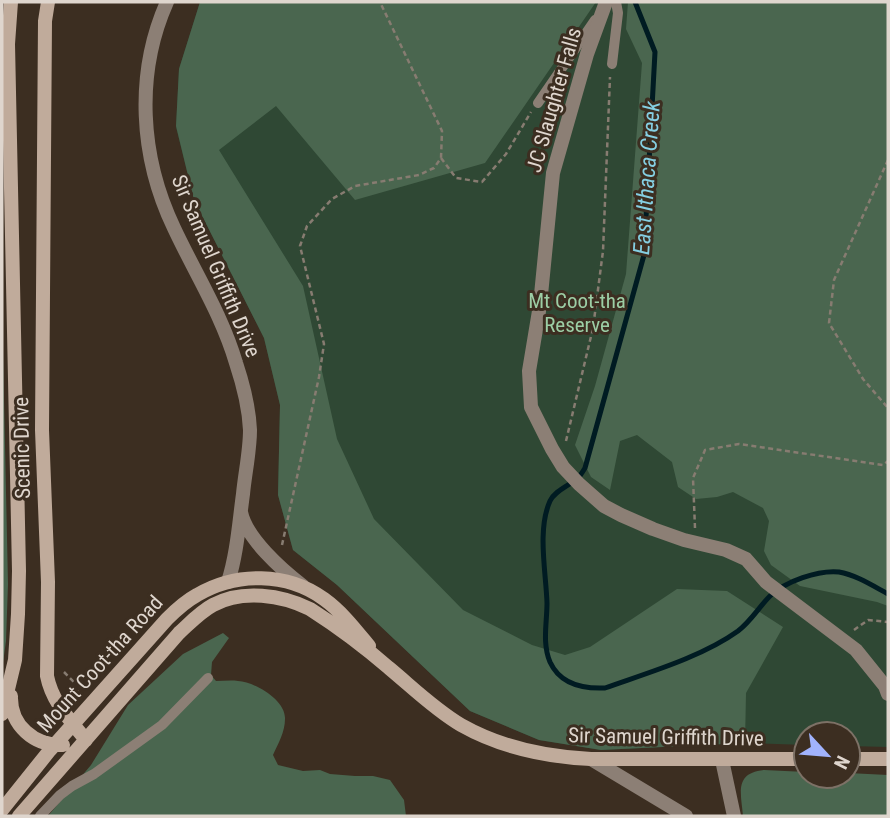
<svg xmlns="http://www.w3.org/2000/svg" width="890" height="818" font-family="'Roboto Condensed',sans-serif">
<rect width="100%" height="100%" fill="#3c2e21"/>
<!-- green -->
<path fill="#2f4834" d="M200 2H888V747L848 746V734H806V745L745 743 601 750 539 740 470 711 337 585 293 550 278 495 280 405 264 338 194 200 176 127 179 69Z"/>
<!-- forest -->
<path fill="#4a664f" d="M200 2H596L485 163 355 200 276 106 219 150 303 286 337 439 374 519 463 610 532 645 565 655 590 647 677 589 727 591 783 627 746 693 745 743 601 750 539 740 470 711 337 585 293 550 278 495 280 405 264 338 194 200 176 126 179 69Z
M628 2H888V606L877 602 800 586 771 565 764 551 769 521 763 508 733 492 717 497 696 499 678 487 672 462 637 435 620 441 610 490 591 477 575 445 595 386 626 274 642 63 626 29Z
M2 307 8 584 6 641 2 670Z
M223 633 229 638 212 662 211 675 216 681C223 681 231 680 238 681 255 682 286 700 285 719 285 732 278 744 273 755L278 765 303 771 320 770 330 774 355 776H373L390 780 404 800 406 816H156L153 815 149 816H48L91 765 128 705 183 654Z
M764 770 806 772V776H848V773L888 775V816H743C741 793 734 773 764 770Z"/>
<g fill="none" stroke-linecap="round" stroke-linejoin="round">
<!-- stream -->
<path stroke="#001b22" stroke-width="5" d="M635 2 655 52 644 255 585 468C585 468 580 476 579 477 571 485 555 490 550 501 537 530 546 572 547 603 547 623 542 643 550 662 560 684 583 689 605 688 647 673 702 657 738 631 751 621 759 607 770 596 786 581 818 570 839 572 856 575 873 586 888 594"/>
<!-- path -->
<path stroke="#877c71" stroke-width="2.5" stroke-dasharray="5 3.5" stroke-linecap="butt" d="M441 158 456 178 482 182 506 154 531 112
M888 160 834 280 829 323 863 379 888 408
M566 441 593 328 603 251 610 77
M695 528 693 478 705 450 739 444 883 465 888 461
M282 545 319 377 324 344 300 246 307 226 332 199 355 186 419 175 434 168 441 158 442 131 380 2
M854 630 868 620 888 622
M64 672 74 682 87 685
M76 695 81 688"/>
<!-- lane -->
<path stroke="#8c7f75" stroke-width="10" d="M612 64 618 13 616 2
M538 103 595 20
M40 816 60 795 72 786 94 774 162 725 208 678"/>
<!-- street -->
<path stroke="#8c7f75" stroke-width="14" d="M167 2C135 74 140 157 174 228 195 273 222 315 236 363 243 384 249 408 250 430 250 451 245 473 243 494 239 523 237 554 228 582
M606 2 587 54 553 173 540 305 529 371 531 407 552 449 563 467 579 484 604 506 621 515 653 529 684 540 726 550 746 559 766 582 856 650 885 686 888 694
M241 512C246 538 282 570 303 586
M591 759 686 816
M722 760 734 816"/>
<!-- secondary -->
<path stroke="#c0ab9b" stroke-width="14" d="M48 2 45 21 42 430 48 582 47 676C52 702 70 720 86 740
M11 696C10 725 34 746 63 745
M2 714 15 660 18 614 19 571 8 44 11 2
M848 759H888
M2 810 50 750 167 619C176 610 186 601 197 595 236 572 287 572 324 599 342 612 355 629 369 646
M19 816 179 633C190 623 200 612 213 605 242 589 282 595 310 609 335 625 366 648 389 668 412 687 434 709 461 725 500 747 546 757 591 759H806"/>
</g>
<g text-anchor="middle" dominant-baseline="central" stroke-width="6" stroke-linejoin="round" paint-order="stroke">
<!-- street labels -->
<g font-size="21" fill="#dfd6ce" stroke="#3c2e21">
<text transform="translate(554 100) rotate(-74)">JC Slaughter Falls</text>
<text transform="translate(216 266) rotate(67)">Sir Samuel Griffith Drive</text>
<text transform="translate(22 448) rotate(-91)">Scenic Drive</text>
<text transform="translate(100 664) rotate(-48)">Mount Coot-tha Road</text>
<text transform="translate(666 737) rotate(1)">Sir Samuel Griffith Drive</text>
</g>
<!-- park labels -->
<g font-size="21" fill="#9ccea5" stroke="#3c2e21">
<text x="577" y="301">Mt Coot-tha<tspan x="577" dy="24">Reserve</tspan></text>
</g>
<!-- water labels -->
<g font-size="23" font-style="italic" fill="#85cfe2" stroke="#3c2e21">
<text transform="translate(647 178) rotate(-86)">East Ithaca Creek</text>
</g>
</g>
<!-- border -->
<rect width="890" height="818" fill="none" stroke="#dfd6ce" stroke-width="7"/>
<!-- north arrow -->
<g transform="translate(827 755) rotate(116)"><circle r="33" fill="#3c2e21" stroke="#7d7166" stroke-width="2"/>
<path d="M0-5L12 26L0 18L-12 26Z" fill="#a1b3fd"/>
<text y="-10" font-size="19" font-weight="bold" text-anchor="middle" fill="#dfd6ce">N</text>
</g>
</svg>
